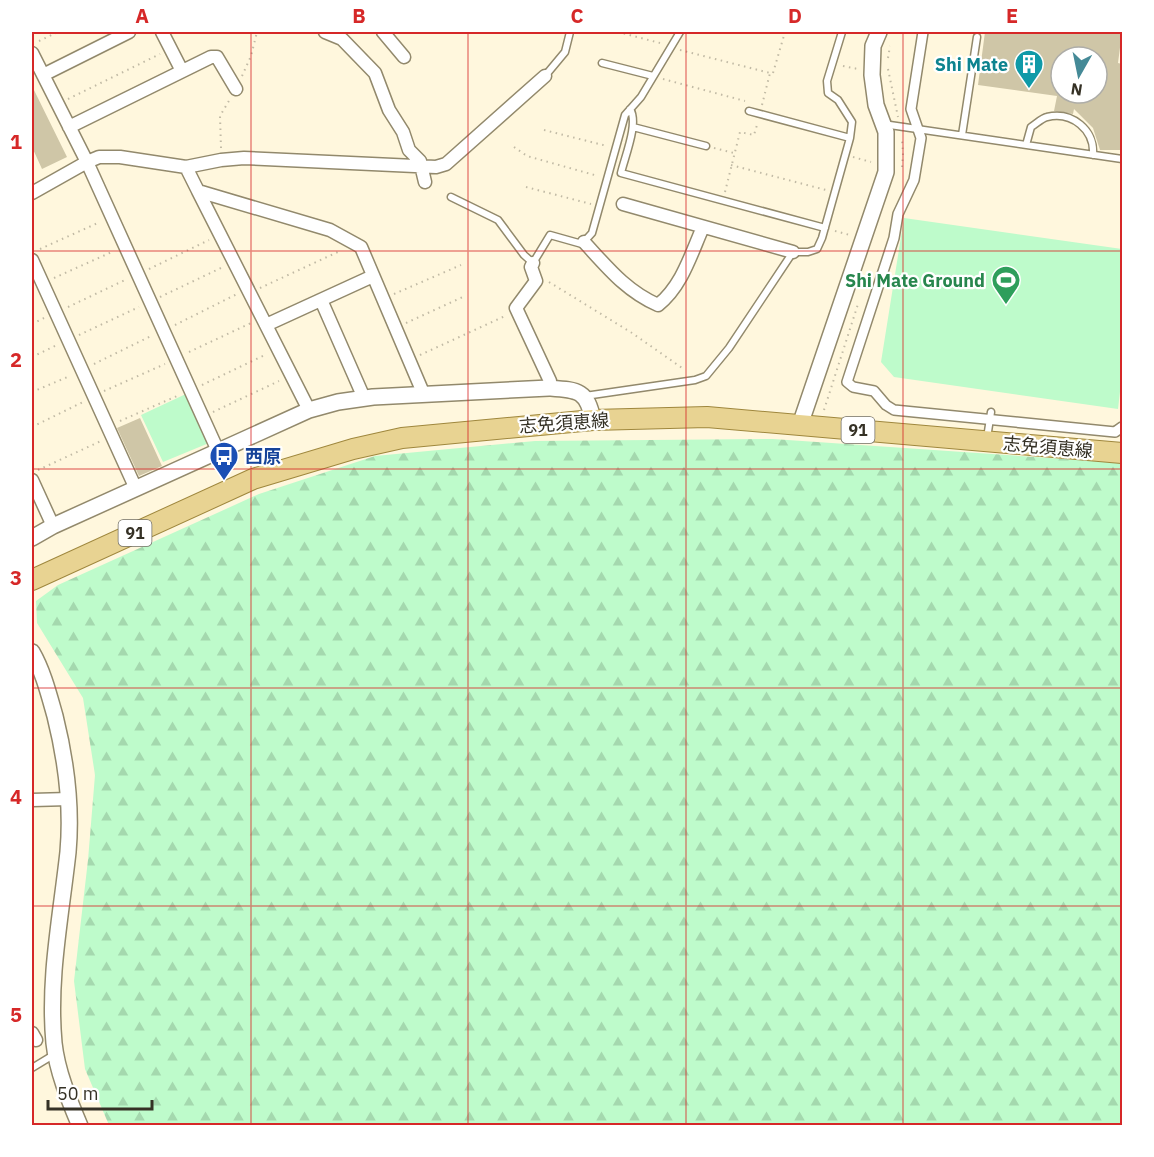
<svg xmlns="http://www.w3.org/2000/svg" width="1154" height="1157" font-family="'IBM Plex Sans','Noto Sans JP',sans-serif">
<defs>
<pattern id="forest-firs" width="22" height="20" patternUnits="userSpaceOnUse" patternTransform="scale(1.5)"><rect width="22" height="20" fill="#befbcb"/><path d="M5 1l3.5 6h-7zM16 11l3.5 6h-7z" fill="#a4d8ae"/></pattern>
</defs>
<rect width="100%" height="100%" fill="#fff7dd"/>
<!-- green -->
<path fill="#befbcb" d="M904 218 1122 249V374L1118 409 894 377 881 362Z
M188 393 209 443 163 462 141 415Z"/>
<!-- forest -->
<path fill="url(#forest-firs)" d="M773 439 1122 463V1125H109L85 1069 74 981 88 860 95 775 83 698 37 623 36 601 58 585 259 494 375 456 535 441Z"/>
<!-- building -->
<path fill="#cfc6a7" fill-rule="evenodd" d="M985 32H1122L1118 63 1122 64V150H1100L1093 128 1074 109 1073 114 1054 111 1057 96 978 85ZM1061 57H1097V93H1061Z
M32 86 67 157 42 169 32 147Z
M140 418 162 466 139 476 117 428Z"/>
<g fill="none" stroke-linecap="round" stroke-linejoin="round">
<!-- service casing -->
<g stroke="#92896c" stroke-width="9">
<path id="service" d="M602 63 653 76
M545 76 565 52 570 32
M630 109C639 123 625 156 621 173L825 228
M749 111 850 138
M883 124 1122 159
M633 127 706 146
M962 135 977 37
M1026 145 1031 127C1036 124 1042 118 1047 117 1072 111 1095 130 1093 155
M451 197 498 220 524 255 533 263 550 235 582 244 592 233 625 115 641 97 680 32
M585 396 695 380 706 376 729 348 793 252H808L817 249 822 238 850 138 852 122 838 100 828 93 827 81 842 32
M987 438 991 412
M32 1068 55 1054"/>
</g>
<!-- pedestrian casing -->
<g stroke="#92896c" stroke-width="12">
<path id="pedestrian" d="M923 32 911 109 921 138 914 180 898 214 894 238 847 382 853 387 874 391 886 405 894 410 1115 432 1122 427"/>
</g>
<!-- minor casing -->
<g stroke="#92896c" stroke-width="15">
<path id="minor" d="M162 32 182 71
M325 32 342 39 375 73 389 110 403 132 409 150 420 161 425 182
M383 32 404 57
M32 53 87 162 218 451
M43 75 129 32
M69 127 211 57H217L236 89
M186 167 198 191 330 230 361 247 424 395
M198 191 309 410
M32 193 87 162 99 157H120L186 167 221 160 244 158 436 167 446 164 545 76
M623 204 793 252
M584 242C607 267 626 291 658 305 682 286 691 254 703 227
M32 260 136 489
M533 263 531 267 536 281 516 308 550 381 549 388
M321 300 364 398
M266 325 373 276
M32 480 53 526
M32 800 69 799
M32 1033 36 1040"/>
</g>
<!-- tertiary casing -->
<g stroke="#92896c" stroke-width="18">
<path id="tertiary" d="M800 425 886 172V132L876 105 872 75 873 46 879 32
M32 538 53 526 309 410 338 402 373 397 549 388C578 390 587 390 593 420
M32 652C43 671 49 695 55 716 66 760 72 807 68 852 61 916 48 979 54 1043 57 1071 69 1100 80 1126"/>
</g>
<!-- primary casing -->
<g stroke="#9f873d" stroke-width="22">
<path id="primary" d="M32 580 253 479 353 449 402 438 593 420 707 417 1122 453"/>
</g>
<!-- path -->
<path stroke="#c1baa5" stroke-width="2" stroke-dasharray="1.5 4.5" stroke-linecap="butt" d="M618 32 660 43
M39 41 58 32
M680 50 770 73
M888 58 890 46
M843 66 858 69
M888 69 898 117
M242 76 251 56 257 32
M663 79 745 101
M68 99 160 54
M762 105 770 73H773L785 32
M544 130 607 146
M514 147 527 156 598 176
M221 148 220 116 230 99
M714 148 734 153
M853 157 871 162
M731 165 826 190
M902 167 903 154 902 140
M526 187 591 204
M725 192 740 132 754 135 757 125
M835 231 850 235
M40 249 100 222
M149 269 209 240
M54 278 114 251
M549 282 632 333 685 370
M260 288 340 251
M394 294 461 265
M160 297 223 267
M68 307 125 280
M406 323 465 296
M32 324 44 318
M175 325 237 294
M79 335 139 307
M189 352 251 323
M420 355 505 316
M32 357 57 345
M94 364 151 336
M202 385 267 354
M104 391 165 364
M32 392 70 376
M824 410 858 304
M213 412 279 381
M120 421 177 396
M32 427 83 402
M38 470 101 441"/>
<!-- service -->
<use href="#service" stroke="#fff" stroke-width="6"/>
<!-- pedestrian -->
<use href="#pedestrian" stroke="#fff" stroke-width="9"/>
<!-- minor -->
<use href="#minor" stroke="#fff" stroke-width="12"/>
<!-- tertiary -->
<use href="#tertiary" stroke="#fff" stroke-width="15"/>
<!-- primary -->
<use href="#primary" stroke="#e8d392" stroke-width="20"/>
</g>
<!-- grid -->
<path fill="none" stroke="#d62828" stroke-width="1.5" stroke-opacity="0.55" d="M251 32V1126M468 32V1126M686 32V1126M903 32V1126M32 251H1122M32 469H1122M32 688H1122M32 906H1122"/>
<!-- icons -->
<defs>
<g id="building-pin" transform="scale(1.5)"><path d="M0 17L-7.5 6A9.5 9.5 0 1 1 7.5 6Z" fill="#0f9aa8" stroke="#fff"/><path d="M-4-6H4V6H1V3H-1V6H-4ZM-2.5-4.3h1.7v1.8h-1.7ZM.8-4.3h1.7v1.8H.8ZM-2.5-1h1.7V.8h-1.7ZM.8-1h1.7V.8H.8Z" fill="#fff"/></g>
<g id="stadium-pin" transform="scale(1.5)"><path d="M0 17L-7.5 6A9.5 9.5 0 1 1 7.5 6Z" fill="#2e9e5b" stroke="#fff"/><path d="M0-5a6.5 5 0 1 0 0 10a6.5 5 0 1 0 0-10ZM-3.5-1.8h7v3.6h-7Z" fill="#fff"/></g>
<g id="bus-pin" transform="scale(1.5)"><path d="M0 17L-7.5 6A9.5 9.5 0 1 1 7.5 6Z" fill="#1a4fb4" stroke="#fff"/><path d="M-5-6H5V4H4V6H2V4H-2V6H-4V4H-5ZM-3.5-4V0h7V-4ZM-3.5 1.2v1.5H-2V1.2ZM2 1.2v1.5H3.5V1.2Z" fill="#fff"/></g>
</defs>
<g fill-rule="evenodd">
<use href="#building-pin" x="1029" y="64"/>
<use href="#stadium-pin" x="1006" y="280"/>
<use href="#bus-pin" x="224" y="456"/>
</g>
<g text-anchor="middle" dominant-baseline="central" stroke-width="4.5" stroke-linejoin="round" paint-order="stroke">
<!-- shield labels -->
<g fill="#fff" stroke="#726f66" stroke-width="1.5">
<rect x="841.5" y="417" width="33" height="26" rx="4.5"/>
<rect x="118.5" y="520" width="33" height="26" rx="4.5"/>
</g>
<g font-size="16" font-weight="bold" fill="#353125">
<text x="858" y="430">91</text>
<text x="135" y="533">91</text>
</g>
<!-- culture labels -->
<g font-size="18" font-weight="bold" fill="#0d838f" stroke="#fff" text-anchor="end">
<text x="1008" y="64">Shi Mate</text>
</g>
<!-- leisure labels -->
<g font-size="18" font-weight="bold" fill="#27864d" stroke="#fff" text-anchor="end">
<text x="985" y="280">Shi Mate Ground</text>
</g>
<!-- street labels -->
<g font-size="18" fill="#353125" stroke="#fff">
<text transform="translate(564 423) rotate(-4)">志免須恵線</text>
<text transform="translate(1048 447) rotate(5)">志免須恵線</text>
</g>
<!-- transit labels -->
<g font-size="18" font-weight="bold" fill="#164399" stroke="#fff" text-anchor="start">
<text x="245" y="456">西原</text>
</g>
</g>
<!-- border -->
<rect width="1154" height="1157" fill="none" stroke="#ffffff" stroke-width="66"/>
<!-- north arrow -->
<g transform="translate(1079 75) rotate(189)"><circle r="28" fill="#ffffff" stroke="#aeada8" stroke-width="1.5"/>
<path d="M0-4.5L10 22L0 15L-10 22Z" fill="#458a97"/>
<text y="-9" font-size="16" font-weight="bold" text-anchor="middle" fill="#353125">N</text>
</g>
<!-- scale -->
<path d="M48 1100v9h104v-9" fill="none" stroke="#353125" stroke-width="3"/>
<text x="57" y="1100" font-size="18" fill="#353125" stroke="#ffffff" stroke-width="4.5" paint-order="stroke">50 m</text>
<rect x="33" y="33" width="1088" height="1091" fill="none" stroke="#d62828" stroke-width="2"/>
<g font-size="20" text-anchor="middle" font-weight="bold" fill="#d62828">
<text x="142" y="23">A</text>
<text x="359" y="23">B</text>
<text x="577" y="23">C</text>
<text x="795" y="23">D</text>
<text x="1012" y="23">E</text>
<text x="16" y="149">1</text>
<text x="16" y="367">2</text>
<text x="16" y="585">3</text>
<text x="16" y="804">4</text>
<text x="16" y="1022">5</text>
</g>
</svg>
